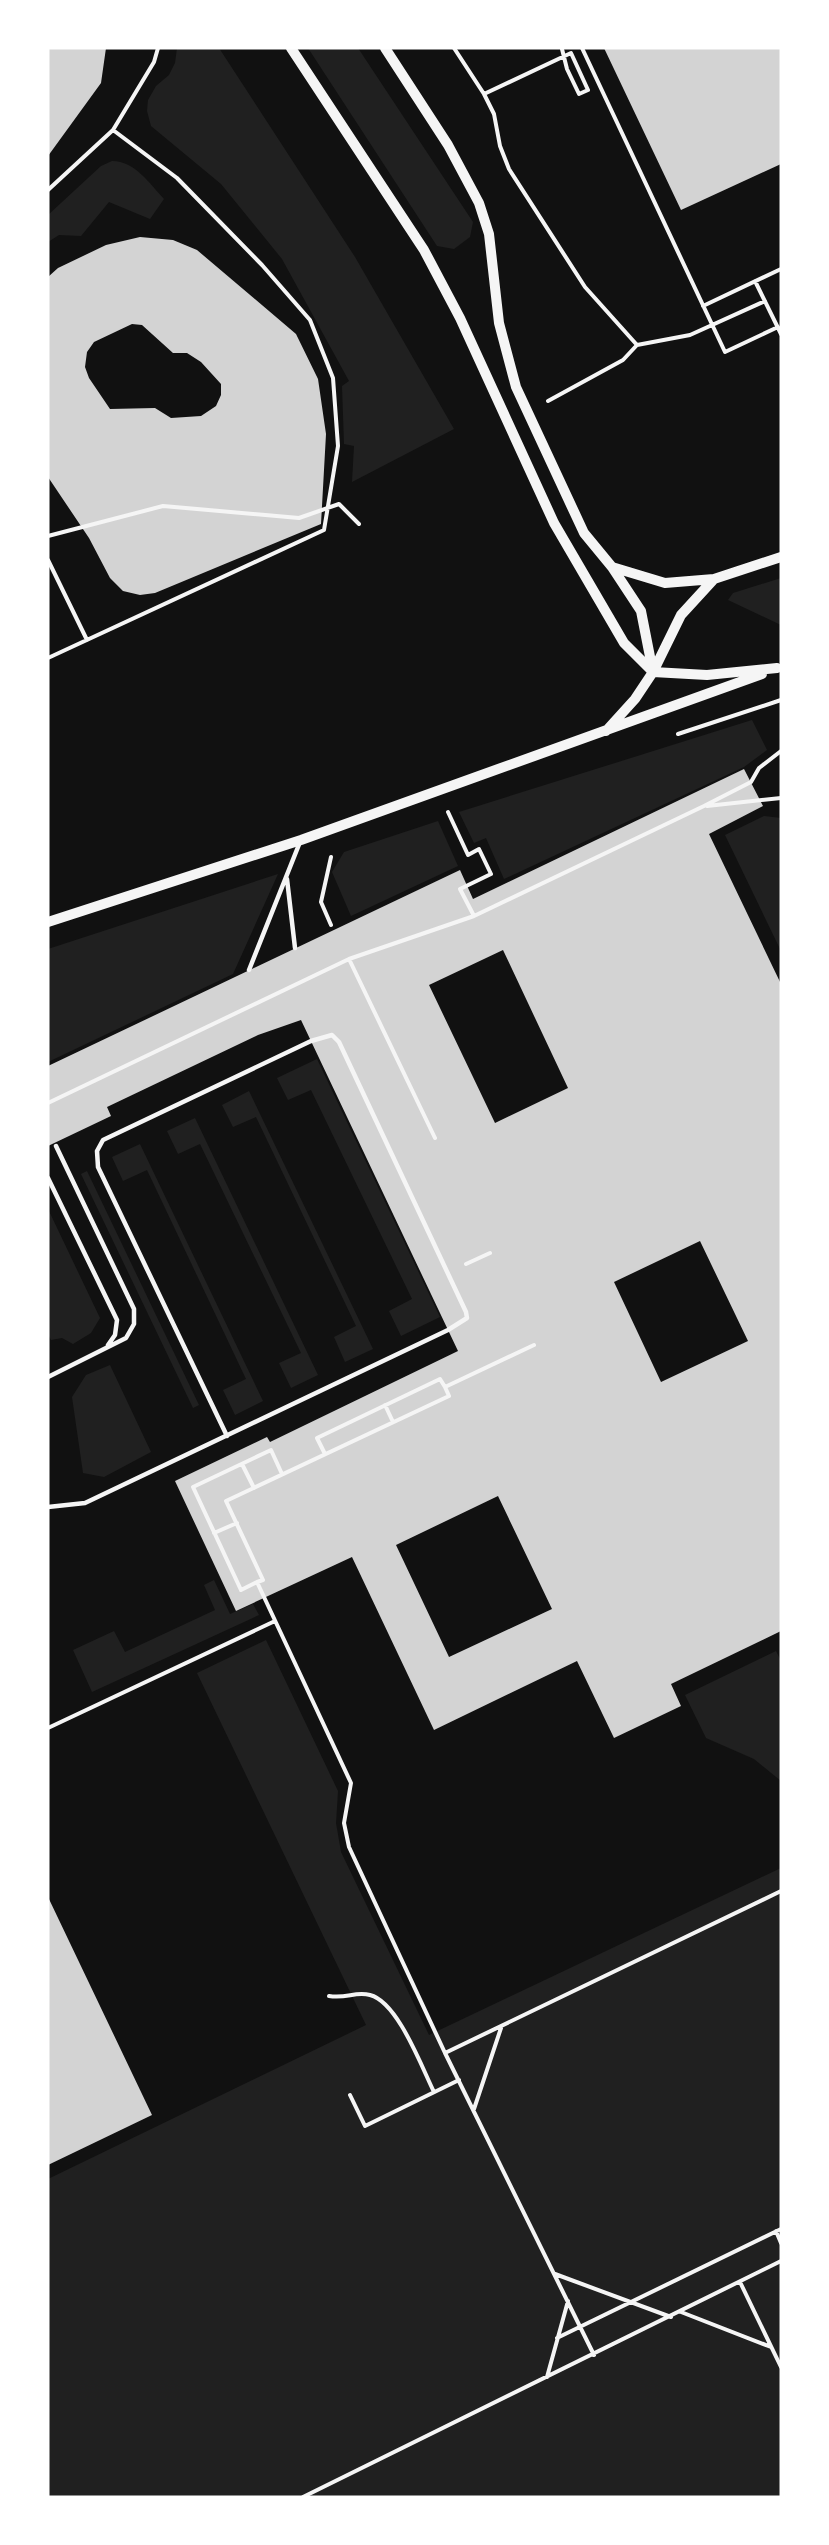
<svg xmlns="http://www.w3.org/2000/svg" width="829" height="2545" font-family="Lora,serif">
<rect width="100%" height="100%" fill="#111"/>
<!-- green -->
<path fill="#202020" d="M177 48H219L355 257 454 429 352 482 354 446 344 444 342 386 349 381 282 259 221 184 151 126 147 111 148 100 156 86 169 75 175 63Z
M308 48H358L473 222 470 237 454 249 437 246Z
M112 161C135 161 150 184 164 199L150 219 109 202 81 236 59 235 48 242V215L101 166Z
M781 578V625L728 600 733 593Z
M752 720 767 750 744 767 504 879 486 838 474 843 459 812Z
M764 816 781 818V951L725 835Z
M438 821 458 866 351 916 332 872 344 852Z
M278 874 233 974 48 1062V949Z
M317 1059 440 1317 401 1336 389 1311 412 1299 311 1090 288 1100 277 1078Z
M249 1091 373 1349 345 1362 334 1337 356 1326 256 1117 233 1127 222 1105Z
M195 1118 318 1375 291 1388 279 1363 301 1353 200 1144 178 1154 167 1131Z
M140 1144 263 1401 235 1415 223 1390 246 1379 147 1170 123 1181 112 1157Z
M87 1171 199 1405 193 1408 81 1174Z
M48 1209 100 1318 91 1333 73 1344 62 1338 51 1340 48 1334Z
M110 1365 151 1452 104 1477 83 1473 72 1397 86 1375Z
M214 1580 230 1614 253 1604 259 1615 92 1692 73 1650 114 1631 125 1652 215 1610 204 1585Z
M266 1640 338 1791 336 1823 341 1852 429 2035 781 1868V2497H48V2179L366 2025 197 1673Z
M776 1651 781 1661V1781L754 1759 706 1738 685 1695Z"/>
<!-- building -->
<path fill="#d3d3d3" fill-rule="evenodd" d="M48 48H106L101 83 48 156Z
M604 48H781V164L681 210Z
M140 237 173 240 197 250 296 334 318 379 326 434 321 524 155 593 140 595 123 591 110 578 89 538 48 477V277L58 268 106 245ZM132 324 142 325 173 353H187L201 362 221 384V395L216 406 201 416 171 418 155 408 110 409 89 378 85 367 87 352 94 342Z
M744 769 763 806 709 834 781 984V1631L671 1684 681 1706 614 1738 577 1661 434 1730 352 1557 236 1611 175 1481 267 1437 270 1442 458 1351 301 1020 258 1035 107 1107 111 1116 48 1146V1066L460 870 473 899ZM503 950 568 1088 495 1123 429 985ZM700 1241 748 1341 661 1382 614 1282ZM498 1496 552 1609 449 1657 396 1545Z
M48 1897 152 2115 48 2165Z"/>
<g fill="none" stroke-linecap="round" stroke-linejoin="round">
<!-- path -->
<path stroke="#f5f5f5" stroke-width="4" d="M454 48 484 94 494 114 500 146 509 169 585 287 637 345
M582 48 725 352 778 327
M484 94 571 53 588 90 579 94 567 69 562 49
M48 190 113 130 154 62 158 48
M755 281 781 334
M703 306 781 269
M548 401 623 360 637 345 690 335 765 301
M48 536 163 506 299 518 339 504 359 524
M48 560 87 640
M48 658 324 530 338 446 333 378 310 320 262 265 177 178 113 130
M678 734 781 700
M707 806 781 798
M448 812 468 855 479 849 491 874 460 889 474 916
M331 857 321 902 331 925
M349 959 435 1138
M48 1103 349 959 474 916 704 806 751 782 759 768 781 751
M466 1264 490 1253
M385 1405 393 1422
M325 1454 317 1438 440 1379 445 1387
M242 1464 254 1488
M214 1533 237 1523
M257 1582 241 1590 193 1487 271 1450 282 1474
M48 1728 275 1621
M329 1996C347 1999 355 1991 370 1995 398 2002 422 2068 434 2092
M445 2053 349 1847 344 1823 351 1783 257 1582 263 1580 226 1501 449 1396 445 1387 534 1345
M350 2095 365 2126 459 2080
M474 2109 501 2028
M776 2231 781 2243
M555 2274 671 2317
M740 2282 781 2367
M681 2312 771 2347
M557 2338 781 2229
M594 2355 445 2053 781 1891
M547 2377 568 2301
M303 2497 781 2261"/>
<!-- service -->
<path stroke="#f5f5f5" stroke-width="4.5" d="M287 879 295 948
M249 970 300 842
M48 1178 117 1320 115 1335 108 1345
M48 1377 126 1338 134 1324V1309L56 1146
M48 1507 85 1503 448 1330 467 1318 466 1312 339 1042 332 1035 311 1041 103 1140 97 1151 98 1167 227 1436"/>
<!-- tertiary -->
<path stroke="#f5f5f5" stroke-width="10" d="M291 48 424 250 460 318 554 523 624 643 653 672 707 675 777 668
M385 48 448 145 479 203 489 234 499 323 516 387 584 533 612 567 641 611 653 672
M612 567 665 583 714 579 781 557
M606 731 635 699 653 672 681 615 714 579
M48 922 301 840 762 674"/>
</g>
<!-- border -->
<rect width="829" height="2545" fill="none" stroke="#ffffff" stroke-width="99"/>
</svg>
